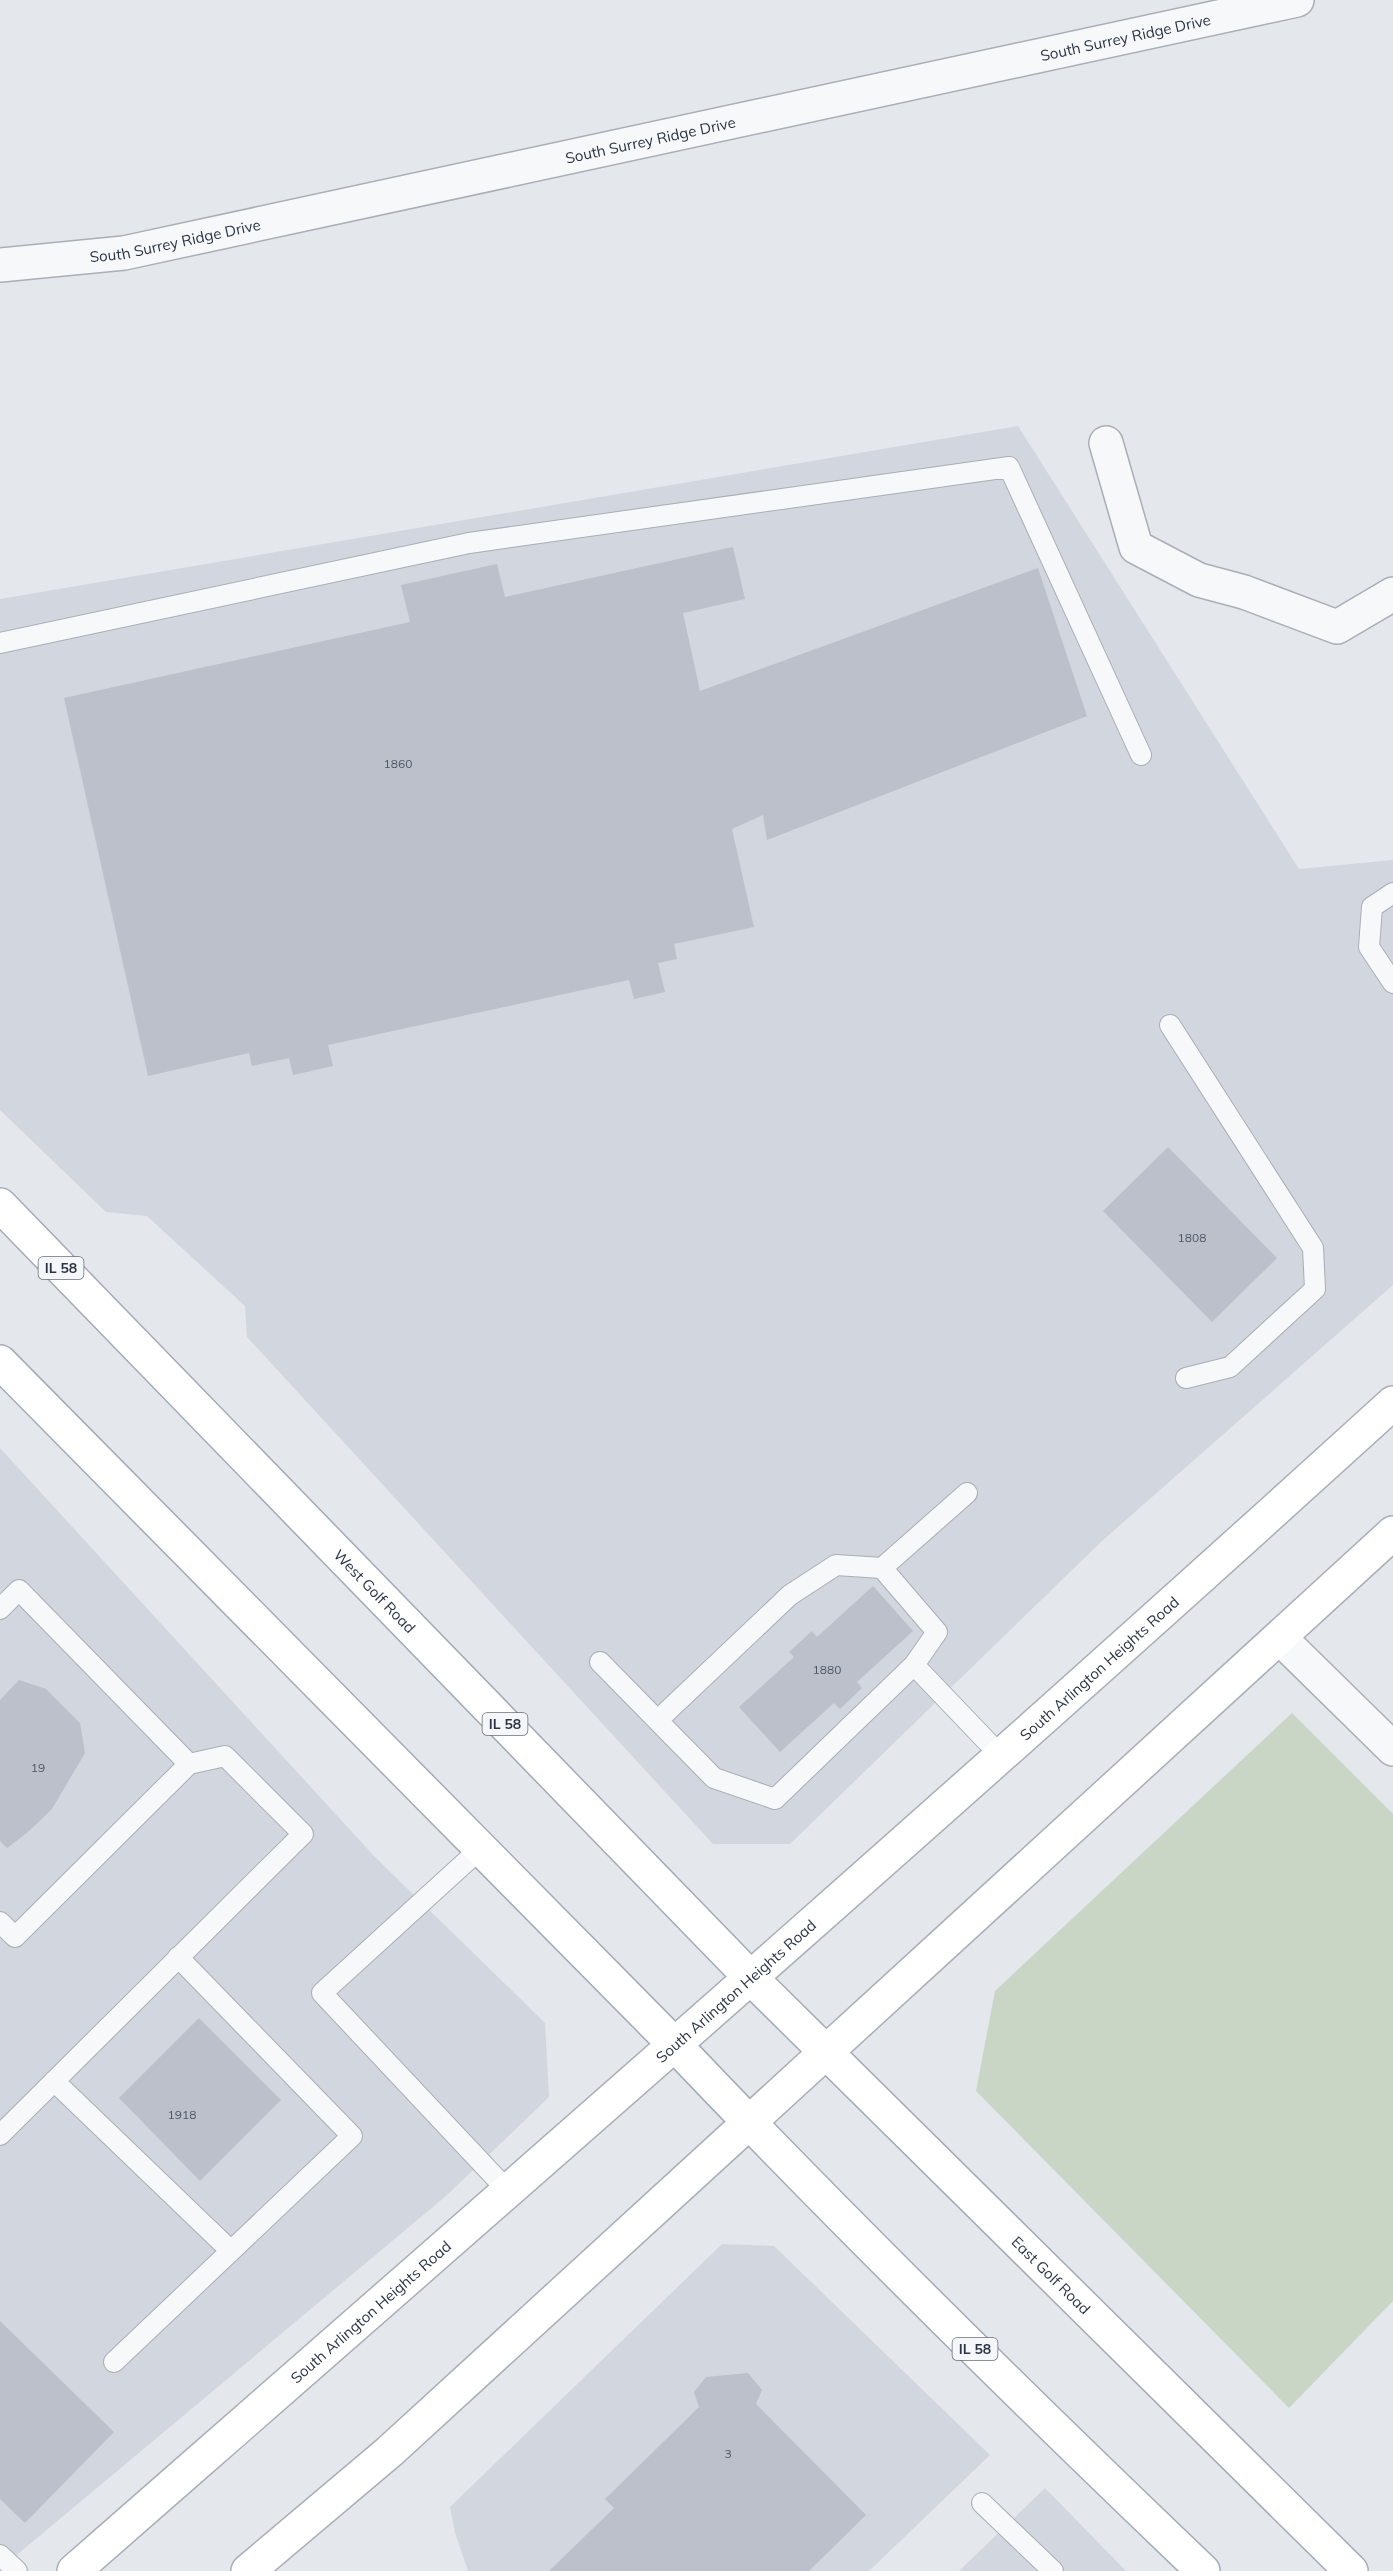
<svg xmlns="http://www.w3.org/2000/svg" width="1393" height="2571" font-family="Mulish,sans-serif">
<rect width="100%" height="100%" fill="#e4e7ec"/>
<!-- built -->
<path fill="#d2d6de" d="M1018 426 1299 869 1393 860V1285L1102 1541 790 1844H713L247 1337 245 1306 147 1216 106 1212 0 1110V599Z
M0 1448 375 1857 545 2023 549 2097 446 2196 0 2569Z
M722 2244 774 2246 990 2455 869 2571H468L455 2533 450 2507Z
M1045 2488 1126 2571H959Z"/>
<!-- green -->
<path fill="#c9d6c5" d="M1292 1713 1393 1814V2301L1289 2408 976 2091 995 1991Z"/>
<!-- building -->
<path fill="#bbc0ca" d="M733 547 745 599 683 613 700 691 1038 568 1087 716 767 840 763 815 732 829 754 927 674 944 677 959 658 963 665 992 634 999 629 980 328 1045 333 1066 293 1075 289 1058 252 1066 249 1053 148 1076 64 698 410 622 401 585 497 564 505 597Z
M1168 1147 1277 1258 1212 1322 1103 1211Z
M873 1586 913 1631 857 1682 862 1688 840 1709 834 1703 780 1752 739 1707 794 1657 789 1652 812 1631 817 1637Z
M19 1680 46 1689 80 1723 85 1753 52 1809 28 1832 7 1848 0 1841V1700Z
M199 2018 281 2100 200 2181 119 2098Z
M0 2321 114 2432 25 2523 0 2499Z
M748 2373 762 2390 756 2404 866 2515 809 2571H549L614 2508 605 2499 699 2407 694 2392 706 2377Z"/>
<g fill="none" stroke-linecap="round" stroke-linejoin="round">
<!-- lane casing -->
<g stroke="#a9aeb7" stroke-width="22">
<path id="lane" d="M0 643 469 543 1009 467 1141 755
M1393 893 1372 907 1369 947 1393 983
M1170 1025 1313 1248 1315 1289 1230 1367 1186 1378
M0 1609 19 1590 189 1764
M600 1662 714 1778 775 1799 914 1665 1001 1756
M914 1665 937 1632 882 1568 967 1493
M658 1720 790 1595 836 1565 882 1568
M480 1849 322 1993 508 2191
M0 1922 15 1937 189 1764 225 1756 303 1834 0 2135
M178 1957 352 2136 231 2251
M54 2081 231 2251 114 2362
M982 2503 1053 2571
M0 2555 17 2571"/>
</g>
<!-- street casing -->
<g stroke="#a9aeb7" stroke-width="36">
<g id="street">
<path id="s1" d="M0 265 124 253 1297 0"/>
<path d="M1106 443 1136 547 1199 580 1244 592 1337 627 1393 594"/>
<path d="M1280 1638 1393 1749"/>
</g>
</g>
<!-- secondary casing -->
<g stroke="#a9aeb7" stroke-width="36">
<g id="secondary">
<path id="s2" d="M74 2571C516 2184 959 1798 1393 1403"/>
<path d="M248 2571 389 2452 1393 1533"/>
</g>
</g>
<!-- primary casing -->
<g stroke="#a3abb8" stroke-width="36">
<g id="primary">
<path id="s3" d="M0 1205 751 1978 1351 2571"/>
<path d="M0 1362 675 2045C846 2225 1023 2399 1203 2571"/>
</g>
</g>
<!-- lane -->
<use href="#lane" stroke="#f7f8fa" stroke-width="20"/>
<!-- street -->
<use href="#street" stroke="#f7f8fa" stroke-width="33"/>
<!-- secondary -->
<use href="#secondary" stroke="#fff" stroke-width="33"/>
<!-- primary -->
<use href="#primary" stroke="#fff" stroke-width="33"/>
</g>
<g text-anchor="middle" dominant-baseline="central" stroke-width="4.5" stroke-linejoin="round" paint-order="stroke">
<!-- number labels -->
<g font-size="12" fill="#4f5766">
<text x="398" y="763">1860</text>
<text x="1192" y="1237">1808</text>
<text x="827" y="1669">1880</text>
<text x="38" y="1767">19</text>
<text x="182" y="2114">1918</text>
<text x="728" y="2453">3</text>
</g>
<!-- shield labels -->
<g fill="#f4f6f9" stroke="#676e7b" stroke-width="1.5">
<rect x="38.5" y="1257" width="45" height="22" rx="4.5"/>
<rect x="482.5" y="1713" width="45" height="22" rx="4.5"/>
<rect x="952.5" y="2338" width="45" height="22" rx="4.5"/>
</g>
<g font-size="14" font-weight="bold" fill="#2b3445">
<text x="61" y="1268">IL 58</text>
<text x="505" y="1724">IL 58</text>
<text x="975" y="2349">IL 58</text>
</g>
<!-- street labels -->
<g font-size="15" fill="#2b3445" stroke="#f4f6f9">
<text stroke="none"><textPath href="#s1" startOffset="1149">South Surrey Ridge Drive</textPath></text>
<text stroke="none"><textPath href="#s1" startOffset="663">South Surrey Ridge Drive</textPath></text>
<text stroke="none"><textPath href="#s1" startOffset="177">South Surrey Ridge Drive</textPath></text>
<text stroke="none"><textPath href="#s3" startOffset="538">West Golf Road</textPath></text>
<text stroke="none"><textPath href="#s2" startOffset="1366">South Arlington Heights Road</textPath></text>
<text stroke="none"><textPath href="#s2" startOffset="880">South Arlington Heights Road</textPath></text>
<text stroke="none"><textPath href="#s3" startOffset="1500">East Golf Road</textPath></text>
<text stroke="none"><textPath href="#s2" startOffset="394">South Arlington Heights Road</textPath></text>
</g>
</g>
</svg>
